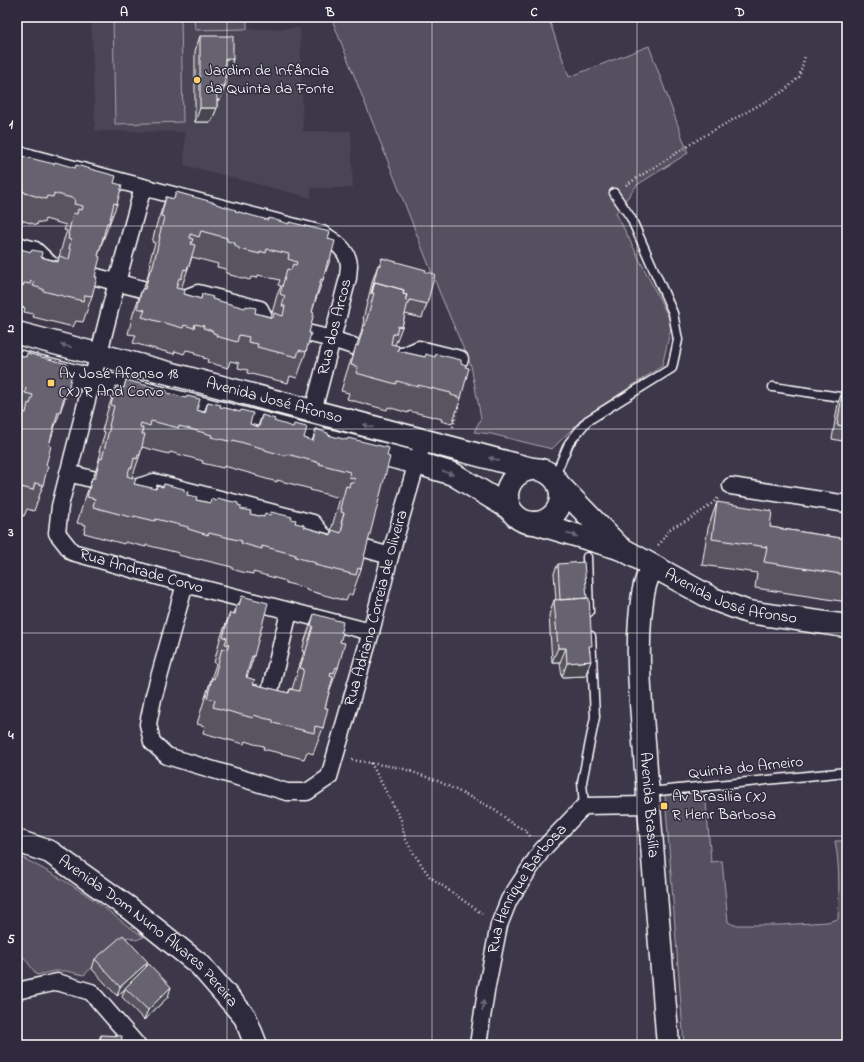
<svg xmlns="http://www.w3.org/2000/svg" width="864" height="1062" font-family="'Indie Flower',sans-serif">
<rect width="100%" height="100%" fill="#3c3749"/>
<filter id="ink" filterUnits="userSpaceOnUse"><feTurbulence type="fractalNoise" baseFrequency=".025" numOctaves="2"/><feDisplacementMap in="SourceGraphic" scale="8" xChannelSelector="R" yChannelSelector="G"/><feConvolveMatrix kernelMatrix="1 2 1 2 8 2 1 2 1" color-interpolation-filters="sRGB"/></filter>
<g filter="url(#ink)">
<!-- built -->
<path fill="#494455" d="M91 17H247L248 29 300 28 303 131H351L353 188H311V198L184 165 185 132 95 131Z"/>
<!-- green -->
<path fill="#555060" stroke="#aaa8b0" d="M113 17H181L183 122 115 124Z
M194 17H247V29L195 30Z
M331 17H548L569 77 649 46 688 153 637 185 616 213 672 324 662 366 583 418 552 449 491 434 474 432 481 418 471 366 441 296Z
M705 790 711 862 722 861 728 922 734 925H780L827 922 838 919C839 893 840 867 835 841H847V1045H684L665 795Z
M17 855C40 867 63 879 84 893 105 907 123 924 144 937L136 940 129 937 124 938 84 975 66 971H54L37 975 17 948Z"/>
<g fill="none" stroke-linecap="round" stroke-linejoin="round">
<!-- lane casing -->
<g stroke="#fff" stroke-width="11">
<path id="lane" d="M773 387 847 398
M554 478 569 443 587 421 672 368 678 340 673 313 631 218 614 193
M587 557 589 612
M649 792 847 772
M584 806 582 782 595 717 591 636"/>
</g>
<!-- street casing -->
<g stroke="#fff" stroke-width="19">
<g id="street">
<path d="M17 154 322 234C334 241 348 249 349 265 349 269 348 274 348 278L313 411"/>
<path id="s1" d="M143 187 117 282 60 506 57 533 72 552 185 584 371 632"/>
<path d="M17 245 35 250 52 266 58 267"/>
<path d="M93 276 142 289"/>
<path d="M176 298 182 299 198 293 260 309 267 323 272 324"/>
<path d="M307 333 332 339 353 346"/>
<path d="M394 356H403L419 349 460 359"/>
<path d="M68 473 131 489 154 482 313 523 324 537 390 556"/>
<path d="M731 486 847 504"/>
<path id="s2" d="M185 584 153 699 148 724 152 742 167 756 287 792H307L329 777 371 632 390 556 420 452"/>
<path d="M270 691 289 612"/>
<path d="M17 991 57 982 91 992 137 1045"/>
<path id="s3" d="M478 1045 486 991 499 925 509 900 542 850 584 806 649 805"/>
</g>
</g>
<!-- secondary casing -->
<g stroke="#fff" stroke-width="25">
<g id="secondary">
<path id="s4" d="M17 333 532 469"/>
<path d="M17 361 417 463 453 474 509 508"/>
<circle cx="534" cy="496" r="27"/>
<path d="M559 485 621 549"/>
<path id="s5" d="M535 523 622 549 713 599 748 612 847 626"/>
<path id="s6" d="M652 566C643 586 642 598 640 619 636 669 643 720 646 770 653 862 661 953 668 1045"/>
<path id="s7" d="M17 841 50 852 129 908 200 965 245 1017 256 1045"/>
</g>
</g>
<!-- path -->
<path stroke="#fff" stroke-width="2.5" stroke-dasharray="1 3" stroke-linecap="butt" d="M626 185 702 137 784 91 799 77 805 56
M453 427 460 399
M658 545C664 541 664 535 669 530 673 526 680 524 686 521 698 514 709 507 719 497
M352 760 401 768 438 781 496 810 511 823 525 830 530 836
M371 763 401 820 405 838 412 851 430 877 484 915"/>
<!-- lane -->
<use href="#lane" stroke="#2f2a3d" stroke-width="8"/>
<!-- street -->
<use href="#street" stroke="#2f2a3d" stroke-width="16"/>
<!-- secondary -->
<use href="#secondary" stroke="#2f2a3d" stroke-width="22"/>
</g>
<!-- wall -->
<path fill="#585460" stroke="#fff" fill-rule="evenodd" d="M200 36 233 59 228 74H225V86L220 100H217V108L211 122H195V51Z
M17 153 21 156 114 183 117 204 102 243 98 256 92 296 83 322 76 321 73 327 33 317 34 314 24 312 25 308 22 307 20 310 17 309V248L41 257 58 261 64 239 67 231 64 230 66 225 45 219 44 223 38 222 37 225 17 219Z
M176 192 235 211 328 239 330 260 316 299 312 312 306 352 297 378 290 376 288 383 247 373 248 370 238 368 239 363 230 361 228 368 207 362 208 359 203 358 204 357 194 354 195 352 186 350 184 354 175 351 174 354 133 343 136 335 128 334 133 314 142 289H143L147 279 151 263H149L155 243 152 242 157 223 166 197 174 199ZM192 257 218 264 217 267 226 269 225 272 230 274V275L250 280 251 277 257 278 258 275 280 280 278 285 281 286 277 295 271 317 255 313 212 299 202 294 201 299 184 294 181 289Z
M382 258 425 272 427 304 422 318 405 314 402 327 395 345 398 351 425 357 461 363 465 367 461 398 452 424 441 421 442 419 409 411 408 413 388 407 387 410 347 399 349 393 341 391 347 371 361 333 364 319H363L373 279 378 265H379Z
M17 354 65 372 67 393 54 429 49 445 43 485 34 511 27 509 24 516 17 515V423L18 419H17Z
M126 380 167 393 197 410 204 412 208 402 220 407 250 424 258 426 262 415 274 421 304 438 312 441 316 429 328 435 387 456 361 569 352 595 349 594 346 601 306 590V588L286 583V581L253 572V574L242 572 232 569V567L199 559V560L178 555 179 553 146 545V547L125 542 124 544 84 533 86 525 77 523 83 504 92 478H93L97 467 101 452H99L105 432 102 431 107 412 116 386 124 388ZM142 447 169 454 170 452 203 461 202 463 223 468 224 466 256 475V476L277 482V480L311 489 310 490 340 498 330 534 304 527 295 523 291 519 263 517 250 514 241 509 238 505 216 501 210 503 196 500 187 495 184 491 164 484 163 487 157 485 155 489 134 484 132 478 140 455Z
M843 389H847V442L832 439 838 403Z
M717 502 770 527 847 539V602L755 588 757 573 702 565 708 528Z
M558 564 590 651 585 676 562 677 560 662H552L549 615 554 600H556L554 573Z
M242 596 254 656 247 677 253 684 288 693 290 689H292L300 664 304 652 302 651 305 640 314 614 341 632 338 668 329 692 325 708 323 728 313 754 307 752 304 759 263 749 264 746 254 744 245 741 244 744 203 733 205 726 197 724 203 704 216 664 214 663 220 639 230 613 234 614 237 604H239Z
M95 959 146 968 168 997 144 1020 122 997 125 989 117 996 92 969Z
M101 1035 121 1045H97Z"/>
<!-- shaded-wall -->
<path fill="#47454e" stroke="#fff" d="M225 59H233L228 74H220Z
M217 86H225L220 100H211Z
M200 108H217L211 122H195Z
M558 648H566L560 662H552Z
M591 661 585 676 562 677 567 663Z
M148 962 144 971 125 988V989L117 996 120 987Z
M19 965 17 971V966Z
M171 987 168 997 144 1020 148 1010Z"/>
<!-- building -->
<path fill="#666270" stroke="#fff" fill-rule="evenodd" d="M200 36H233V59H225V86H217V108H200Z
M17 153 22 154 21 156 54 164 55 162 75 168 76 165 116 176 114 183 122 185 117 204 114 203 109 223H107L98 256 100 257 95 277H97L92 296 85 295 83 301 43 291V289L33 286 34 282 31 281 30 284 24 283 23 286 17 284V248L31 252 32 250 42 252 41 257 58 262 59 256 69 259 71 250 69 249 71 240 68 239 69 235H68L73 213 77 214 78 209 82 210 83 206 74 204 75 199 57 194 54 193 53 197 47 196 46 199 25 193V192L21 191 22 188 17 186Z
M176 192 216 203V204L236 210 235 211 268 220 269 218 289 224V222L330 232 328 239 335 241 330 260H328L323 280 321 279 312 312 314 313 309 333H311L306 352 299 350 297 357 257 347 258 344 248 342 249 337 239 335 237 342 216 336 217 334 213 333V331L203 328 204 326 195 324 194 328 184 325 183 328 142 317 145 310 137 308 142 289H145L150 270H152L160 237H159L164 217 161 216 166 197 174 199ZM201 231 227 238V241L235 243V246L239 248V249L260 254V251L266 253 267 249 289 254 288 259 297 262 296 265 293 264 291 270 287 269 280 294 285 296 282 306H285L283 316 274 313 273 318 255 313 256 308 246 306 245 308 212 299 213 297 202 294 201 299 184 294 185 290 176 288 179 278 181 279 184 269 187 270 188 266H189L195 245 191 244 193 239 190 238V234L199 237Z
M382 258 426 270 425 272 435 274 427 304 410 300 409 304H408V302L405 300 407 295 403 294 404 290 375 282 371 294 378 265 380 266Z
M375 282 404 290 403 294 407 295 405 300 408 302 402 327 398 326 396 334H393L391 344 399 346 398 351 425 357 426 354 435 357 436 354 461 360V363L466 365 465 367 469 368 461 398 451 395V393L418 385V387L397 381 396 384 356 373 358 367 351 365 356 345 358 346 364 325 365 326 374 293H372Z
M27 353 67 364 65 372 72 374 67 393H65L60 412H58L49 445 51 446 46 465 48 466 43 485 35 483 33 490 17 486V448H19L20 444 17 443V427L21 412 26 413 28 403 30 404 33 395 25 393 26 388 17 385V354L26 357Z
M126 380 167 391V393L186 398 187 396 200 399 197 410 205 413 208 402 221 405 220 407 230 409 240 412 241 410 253 413 250 424 259 427 262 415 275 419 274 421 293 427 294 424 307 427 304 438 313 441 316 429 328 433V435L347 440 348 438 389 448 387 456 390 457 361 569 358 568 356 575 315 565 316 563 295 557 296 555 262 546V549L251 546 241 543 242 541 209 533 208 535 188 529V527L156 519 155 521 134 516V518L93 507 95 499 87 497 92 478H95L100 458 102 459 110 426H109L114 406 111 405 116 386 124 388ZM151 421 179 428V426L212 435 211 437 233 442V440L265 449V450L286 456 287 454 320 463 319 464 350 472 349 477 355 479 354 483 350 482 349 487 346 486 340 508H342L341 512 344 513 341 523H343L341 533 332 530 331 535 304 527V525L295 523 296 520 291 519 292 517 271 512 270 515 265 513 264 517 250 514 251 511 241 509V506L238 505V503L217 498 216 501 211 499 210 503 196 500 197 497 187 495 188 492 184 491V489L164 484 163 487 157 485 156 489 134 484 136 479 127 476 130 467 132 468 134 458 137 459 138 455H140L145 434H142L143 428 140 427 141 423 150 426Z
M843 389H847V427L837 425Z
M717 502 772 511 770 527 847 539V575L764 562 767 547 712 539Z
M584 562 587 598 560 600 558 564Z
M242 596 268 603 254 656H252L246 677 255 680 253 684 289 693 290 689 299 691 304 669 300 668 303 658H304L313 626 311 625 314 614 343 622 341 632 343 633 340 642 345 643 338 668 336 667 334 673 331 672 330 676 333 677 325 708H328L323 728 315 726 314 733 273 723V720L263 718 254 715 253 718 213 707 215 700 207 698 212 678 214 679 222 648 227 650 229 645 225 644 227 638 223 637 230 613 235 614 237 604 239 605Z
M589 598 592 646H589L591 661 567 663 566 648H558L554 600Z
M123 935 148 962 120 987 95 959Z
M17 958 19 965 17 966Z
M149 964 171 987 148 1010 125 988Z
M101 1035 122 1036 121 1045H100Z"/>
<!-- one-way arrows -->
<defs><path id="oneway-solid" d="M-6-.8H1V-3.2L6.5 0L1 3.2V.8H-6Z"/></defs>
<g fill="#6d6a77">
<use href="#oneway-solid" transform="translate(66 346) rotate(-165)"/>
<use href="#oneway-solid" transform="translate(368 426) rotate(-165)"/>
<use href="#oneway-solid" transform="translate(494 459) rotate(-165)"/>
<use href="#oneway-solid" transform="translate(448 473) rotate(19)"/>
<use href="#oneway-solid" transform="translate(572 535) rotate(17)"/>
<use href="#oneway-solid" transform="translate(483 1006) rotate(-82)"/>
</g>
</g>
<!-- grid -->
<path fill="none" stroke="#fff" stroke-width="1" stroke-opacity="0.55" d="M227 17V1045M432 17V1045M637 17V1045M17 226H847M17 429H847M17 633H847M17 836H847"/>
<!-- markers -->
<g fill="#ffd166" stroke="#2f2a3d" stroke-width="1.5">
<circle cx="197" cy="80" r="4"/>
<rect x="47" y="379" width="8" height="8" rx="2"/>
<rect x="660" y="802" width="8" height="8" rx="2"/>
</g>
<g text-anchor="middle" dominant-baseline="central" stroke-width="3" stroke-linejoin="round" paint-order="stroke">
<!-- poi labels -->
<g font-size="16" fill="#fff" stroke="#2f2a3d" text-anchor="start">
<text x="205" y="71">Jardim de Infância<tspan x="205" dy="18">da Quinta da Fonte</tspan></text>
<text x="59" y="374">Av José Afonso 18<tspan x="59" dy="18">(X) R And Corvo</tspan></text>
<text x="672" y="797">Av Brasilia (X)<tspan x="672" dy="18">R Henr Barbosa</tspan></text>
</g>
<!-- street labels -->
<g font-size="16" fill="#fff" stroke="#2f2a3d">
<text transform="translate(335 327) rotate(-76)">Rua dos Arcos</text>
<text stroke="none"><textPath href="#s4" startOffset="266">Avenida José Afonso</textPath></text>
<text stroke="none"><textPath href="#s1" startOffset="453">Rua Andrade Corvo</textPath></text>
<text stroke="none"><textPath href="#s5" startOffset="211">Avenida José Afonso</textPath></text>
<text stroke="none"><textPath href="#s2" startOffset="531">Rua Adriano Correia de Oliveira</textPath></text>
<text transform="translate(746 768) rotate(-6)">Quinta do Arneiro</text>
<text stroke="none"><textPath href="#s6" startOffset="241">Avenida Brasília</textPath></text>
<text stroke="none"><textPath href="#s3" startOffset="167">Rua Henrique Barbosa</textPath></text>
<text stroke="none"><textPath href="#s7" startOffset="161">Avenida Dom Nuno Álvares Pereira</textPath></text>
</g>
</g>
<!-- margin -->
<rect width="864" height="1062" fill="none" stroke="#2f2a3d" stroke-width="44"/>
<rect x="22" y="22" width="820" height="1018" fill="none" stroke="#fff" stroke-width="1.5"/>
<g font-size="13" text-anchor="middle" font-weight="bold" fill="#fff">
<text x="124" y="16">A</text>
<text x="330" y="16">B</text>
<text x="534" y="16">C</text>
<text x="740" y="16">D</text>
<text x="11" y="128">1</text>
<text x="11" y="332">2</text>
<text x="11" y="536">3</text>
<text x="11" y="739">4</text>
<text x="11" y="943">5</text>
</g>
</svg>
